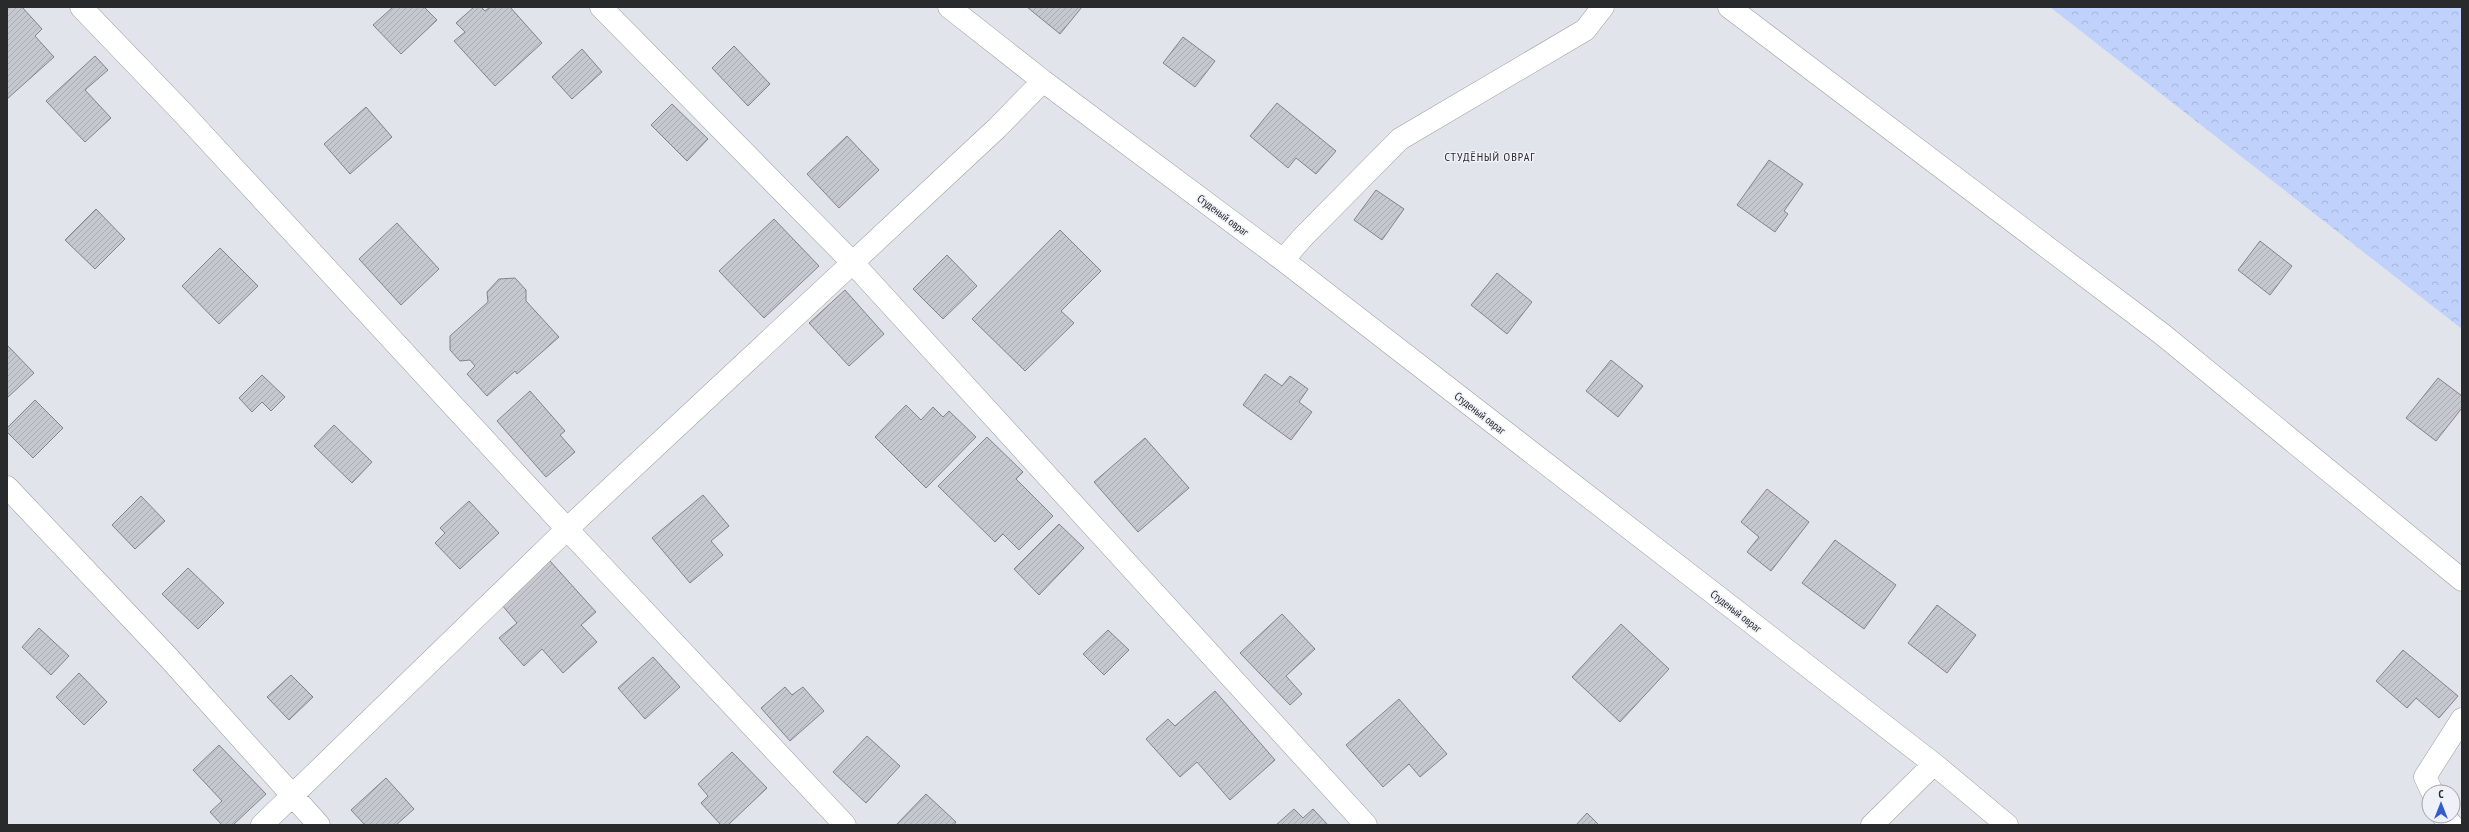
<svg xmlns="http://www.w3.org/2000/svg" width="2469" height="832" font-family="'PT Sans Narrow',sans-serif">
<defs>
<pattern id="forest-crowns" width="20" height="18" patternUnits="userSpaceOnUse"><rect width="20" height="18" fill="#c0d2fc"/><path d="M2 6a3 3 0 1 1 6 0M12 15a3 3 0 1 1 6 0" fill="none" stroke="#a5b4d8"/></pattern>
<pattern id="building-hatch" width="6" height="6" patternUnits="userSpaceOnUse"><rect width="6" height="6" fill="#c5c8ce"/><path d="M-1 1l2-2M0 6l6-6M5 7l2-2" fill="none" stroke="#a9acb1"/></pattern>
</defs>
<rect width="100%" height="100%" fill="#e1e4ea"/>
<!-- forest -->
<path fill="url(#forest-crowns)" d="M2050 7H2462V329Z"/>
<!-- building -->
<path fill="url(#building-hatch)" stroke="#82848a" d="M7 7H22L42 29 35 36 54 57 7 99Z
M393 7H424L437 20 401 54 373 25Z
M474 7H481L485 11 490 7H510L542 43 495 86 454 41 465 32 456 23Z
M1027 7H1082L1060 34Z
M1183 37 1215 61 1195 87 1163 63Z
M734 46 770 84 748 106 712 68Z
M582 49 602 72 572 99 552 77Z
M95 56 108 70 85 90 111 118 85 142 46 101Z
M1277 103 1336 151 1316 174 1296 158 1288 168 1250 136Z
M672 104 708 139 687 161 651 125Z
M366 107 392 137 350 174 324 144Z
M847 136 879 170 839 208 807 174Z
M1769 160 1803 184 1784 211 1788 214 1775 232 1737 205Z
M1376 190 1404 209 1382 240 1354 220Z
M96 209 125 239 95 269 65 240Z
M774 219 819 266 764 318 719 271Z
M397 223 439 269 401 305 359 259Z
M1060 230 1101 271 1061 311 1074 323 1025 371 972 319Z
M2260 241 2292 266 2270 295 2238 270Z
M220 248 258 286 219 324 182 286Z
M947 255 977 286 943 319 913 289Z
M1497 273 1532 302 1507 334 1471 305Z
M515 278 526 290V301L559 337 517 374 515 371 487 396 467 374 475 366 470 360 460 361 450 350V336L488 302 487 292 499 279Z
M845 290 884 334 849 366 809 323Z
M7 345 34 373 7 398Z
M1611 360 1643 386 1618 417 1586 391Z
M1265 374 1282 386 1290 376 1308 389 1299 402 1312 412 1291 440 1243 405Z
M262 375 285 397 271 411 262 402 252 412 239 398Z
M2438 378 2462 396V408L2436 441 2406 418Z
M530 391 565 431 560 435 575 452 546 477 497 421Z
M35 400 63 428 33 458 7 432V428Z
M906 405 921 420 933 407 943 417 949 411 976 437 926 488 875 437Z
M334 425 372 462 352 483 314 446Z
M987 437 1023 472 1016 479 1053 516 1019 550 1003 534 995 542 938 486Z
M1145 438 1189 488 1138 532 1094 482Z
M1767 489 1809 522 1771 571 1747 552 1759 537 1741 522Z
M703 495 729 526 711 541 723 555 690 583 652 538Z
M141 496 165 521 135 549 112 525Z
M469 501 499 533 460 569 435 543 445 533 440 528Z
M1059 524 1084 548 1039 595 1014 569Z
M1835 540 1896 585 1864 629 1802 583Z
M550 561 596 612 581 625 597 642 563 673 542 649 524 666 499 638 517 623 502 605Z
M188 568 224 603 198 629 162 594Z
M1937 605 1976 635 1947 673 1908 643Z
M1282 614 1315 649 1286 676 1302 694 1290 705 1240 653Z
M1621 624 1669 669 1620 722 1572 677Z
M39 628 69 656 51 675 22 647Z
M1108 630 1129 650 1104 675 1083 654Z
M2403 650 2458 696 2439 718 2416 698 2407 708 2376 681Z
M653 657 680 687 645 719 618 688Z
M79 673 107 702 84 725 56 697Z
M291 675 313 697 289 720 267 697Z
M785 687 792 695 803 687 824 711 790 741 761 708Z
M1215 691 1275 760 1230 800 1197 762 1180 777 1146 739 1168 719 1175 726Z
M1399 699 1447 754 1420 777 1409 764 1383 787 1346 745Z
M867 736 900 766 866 803 833 772Z
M219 745 266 794 233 825H222L210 812 222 801 193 770Z
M732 752 767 788 728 825H721L701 803 708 796 698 784Z
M386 778 414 809 396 825H365L351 810Z
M926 794 956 822 954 825H896Z
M1294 809 1303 818 1313 809 1328 825H1276Z
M1587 813 1599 825H1576Z"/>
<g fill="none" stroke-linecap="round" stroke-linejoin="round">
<!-- minor casing -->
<g stroke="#9a9ca2" stroke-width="23">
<path id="minor" d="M81 7 182 112 567 529 845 825
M601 7 853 263 1366 825
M949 7 1043 81 1283 260 1934 764 2007 825
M1729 7 2162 334 2462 580
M1283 260 1303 237 1400 139 1585 30 1603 7
M7 487 168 657 319 825
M2432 792 2425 777 2462 719
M2443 816 2452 825
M262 825 567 529 997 128 1043 81
M1872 825 1934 764"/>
</g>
<!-- minor -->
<use href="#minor" stroke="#fff" stroke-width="22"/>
</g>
<g text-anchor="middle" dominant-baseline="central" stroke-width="3" stroke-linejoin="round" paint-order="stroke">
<!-- street labels -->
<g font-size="11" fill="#292a2c" stroke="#eef1f7">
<text transform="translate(1223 215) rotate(37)">Студеный овраг</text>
<text transform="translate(1480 413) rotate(38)">Студеный овраг</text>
<text transform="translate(1736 611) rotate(38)">Студеный овраг</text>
</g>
<!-- neighbourhood labels -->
<g font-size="12" letter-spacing="1" fill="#292a2c" stroke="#eef1f7">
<text x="1490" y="156">СТУДЁНЫЙ ОВРАГ</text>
</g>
</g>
<!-- border -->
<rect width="2469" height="832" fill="none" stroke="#292a2c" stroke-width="16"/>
<!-- north arrow -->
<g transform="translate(2441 804)"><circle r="19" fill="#eef1f7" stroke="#9fa1a6"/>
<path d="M0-3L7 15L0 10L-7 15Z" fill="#365bcc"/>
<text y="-6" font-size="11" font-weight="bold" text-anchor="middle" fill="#292a2c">С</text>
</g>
</svg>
